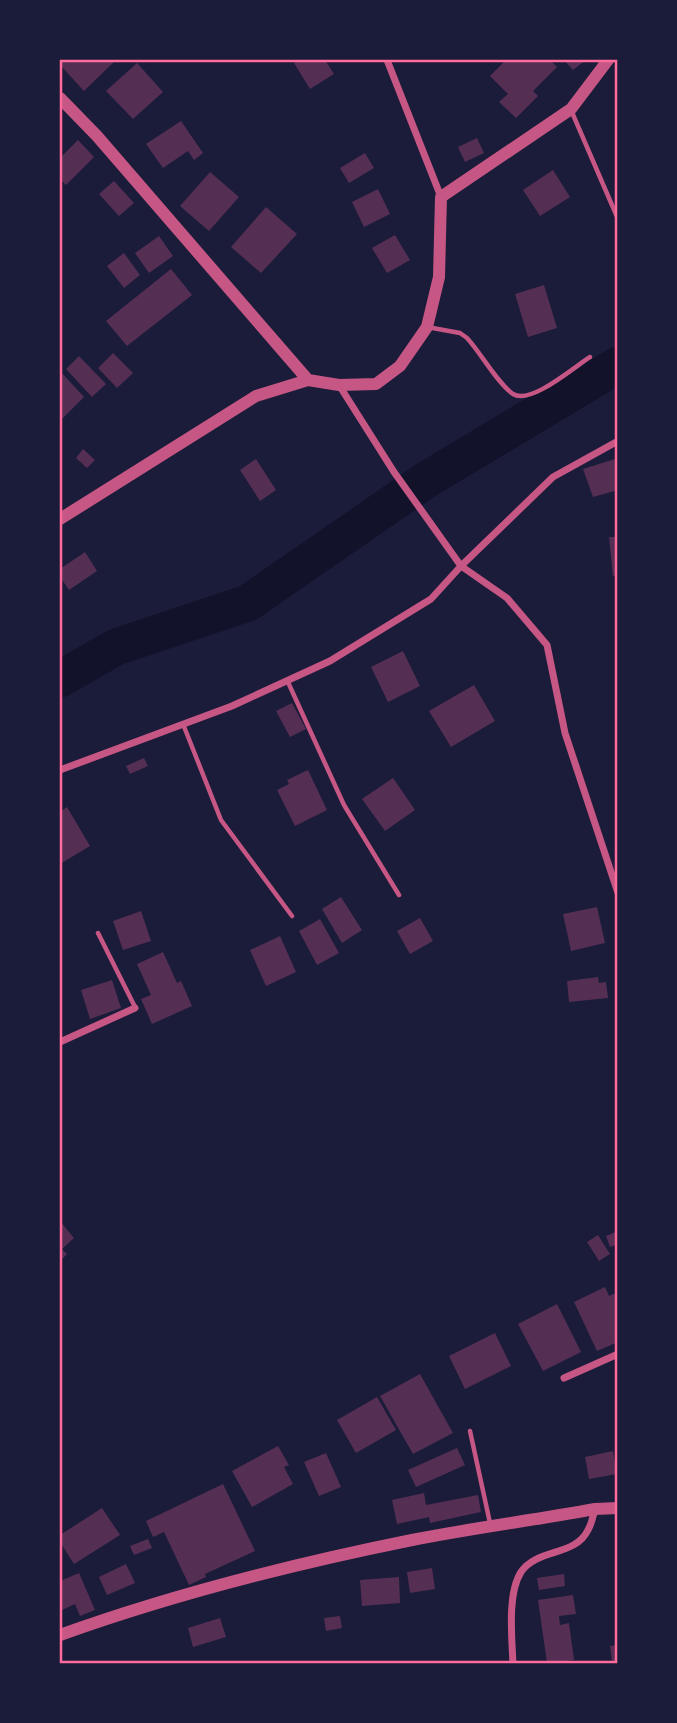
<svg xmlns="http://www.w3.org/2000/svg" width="677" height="1723" font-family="Rubik,sans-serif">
<rect width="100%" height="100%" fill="#1b1b3a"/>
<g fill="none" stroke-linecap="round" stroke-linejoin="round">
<!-- river -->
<path stroke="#12122b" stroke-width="37" d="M60 679 116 647 248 603 426 480 618 365"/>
</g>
<!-- building -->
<path fill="#542f53" d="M60 60H116L84 91 60 65Z
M299 60H325L334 74 310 89 294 63Z
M506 60H550L557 67 533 91 538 96 516 118 499 102 508 94 490 76Z
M564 60H586L573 70Z
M137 63 163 92 133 119 106 91Z
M181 121 203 153 194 160 188 151 163 168 146 144Z
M477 138 484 153 465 162 458 147Z
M78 140 94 157 66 185 60 179V158Z
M365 153 374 168 349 183 340 168Z
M553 170 570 197 540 216 523 190Z
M210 172 239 197 209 231 180 206Z
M114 181 134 203 119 216 99 194Z
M378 189 390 214 364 227 352 202Z
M266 207 297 234 261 273 231 247Z
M395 235 410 260 387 273 372 248Z
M159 236 173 256 149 273 135 253Z
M124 253 140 275 124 288 107 266Z
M171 269 192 295 127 346 106 321Z
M544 285 557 328 528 337 515 294Z
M113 353 133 373 117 388 98 368Z
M79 356 106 384 92 397 66 369Z
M60 371 84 397 60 421Z
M83 449 95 460 87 468 76 458Z
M618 458V490L593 497 583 469Z
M256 459 276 490 260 501 240 470Z
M609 537H618V575L613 576Z
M85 552 97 571 69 590 60 577V569Z
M403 651 420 686 388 702 371 667Z
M474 685 495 721 451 747 429 711Z
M292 703 306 729 290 737 276 711Z
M144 758 148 766 130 774 126 766Z
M308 770 327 810 295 826 277 790 289 784 287 780Z
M393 778 415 810 385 831 362 799Z
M67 807 90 846 60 864V812Z
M341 897 362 930 342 943 322 909Z
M597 907 605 943 571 951 563 914Z
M141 911 151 941 123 950 113 921Z
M420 918 433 941 410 954 397 931Z
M320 919 339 953 317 965 299 931Z
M280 936 296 972 266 986 250 950Z
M163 952 177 983 181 981 192 1006 152 1024 141 999 151 995 137 964Z
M598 977 599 983 606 982 608 998 569 1002 567 981Z
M112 980 121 1008 90 1019 81 990Z
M60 1221 74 1238 62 1249 67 1254 60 1261Z
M618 1231V1244L610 1247 606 1236Z
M598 1235 610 1254 599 1261 587 1242Z
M605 1287 609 1296 618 1292V1342L597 1351 574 1302Z
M557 1304 581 1352 543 1371 518 1324Z
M495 1333 511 1366 465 1389 449 1356Z
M420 1374 453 1433 413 1454 380 1396Z
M377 1397 396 1430 356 1453 337 1420Z
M278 1446 289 1465 284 1467 293 1484 252 1507 232 1471Z
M457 1448 465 1465 416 1487 408 1470Z
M613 1451 617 1474 589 1479 585 1457Z
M326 1453 341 1487 319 1496 304 1462Z
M223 1484 255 1551 205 1574 206 1577 189 1585 164 1532 153 1537 146 1521Z
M424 1493 426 1505 478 1495 481 1512 430 1523 429 1517 397 1524 392 1500Z
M102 1508 120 1535 74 1564 60 1542V1535Z
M148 1539 152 1548 134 1555 130 1546Z
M126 1564 135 1583 107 1595 99 1577Z
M432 1568 435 1589 410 1593 407 1572Z
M79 1573 95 1610 80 1616 75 1604 60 1611V1581Z
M564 1574 565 1586 539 1590 537 1578Z
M399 1577 400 1603 362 1606 360 1580Z
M573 1595 576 1614 559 1616 560 1625 569 1623 574 1660 547 1663 538 1600Z
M340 1616 342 1628 326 1631 324 1618Z
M220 1618 226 1637 193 1647 188 1628Z
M618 1645V1661L612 1662 610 1646Z"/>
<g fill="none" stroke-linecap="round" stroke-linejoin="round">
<!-- service -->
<path stroke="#c65784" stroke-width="4.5" d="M571 110 618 219
M427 327 460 333 467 338C481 353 497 383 513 394 531 405 574 367 590 357
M287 680 344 805 399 895
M183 724 221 820 292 916
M98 933 135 1007
M470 1431 490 1523"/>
<!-- minor -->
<path stroke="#c65784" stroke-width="7" d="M387 60 441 197
M339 385 394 472 461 566 507 598 547 645 565 733 618 893
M60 770 232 706 330 661 431 599 461 566 553 477 618 441
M60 1042 135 1008
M564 1378 618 1354
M513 1664C512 1638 507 1594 521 1572 537 1548 575 1557 588 1530 592 1523 593 1516 595 1509"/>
<!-- tertiary -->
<path stroke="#c65784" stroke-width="12" d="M60 98 97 136 308 380 339 385 376 384 400 366 427 327 439 277 441 197 571 109 608 60
M60 519 256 396 308 380
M60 1635C174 1594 293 1564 412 1540 473 1528 535 1520 595 1509L618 1508"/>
</g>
<!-- border -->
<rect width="677" height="1723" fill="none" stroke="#1b1b3a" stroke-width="122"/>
<rect x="61" y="61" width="555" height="1601" fill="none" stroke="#ff6b9d" stroke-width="2.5"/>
</svg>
